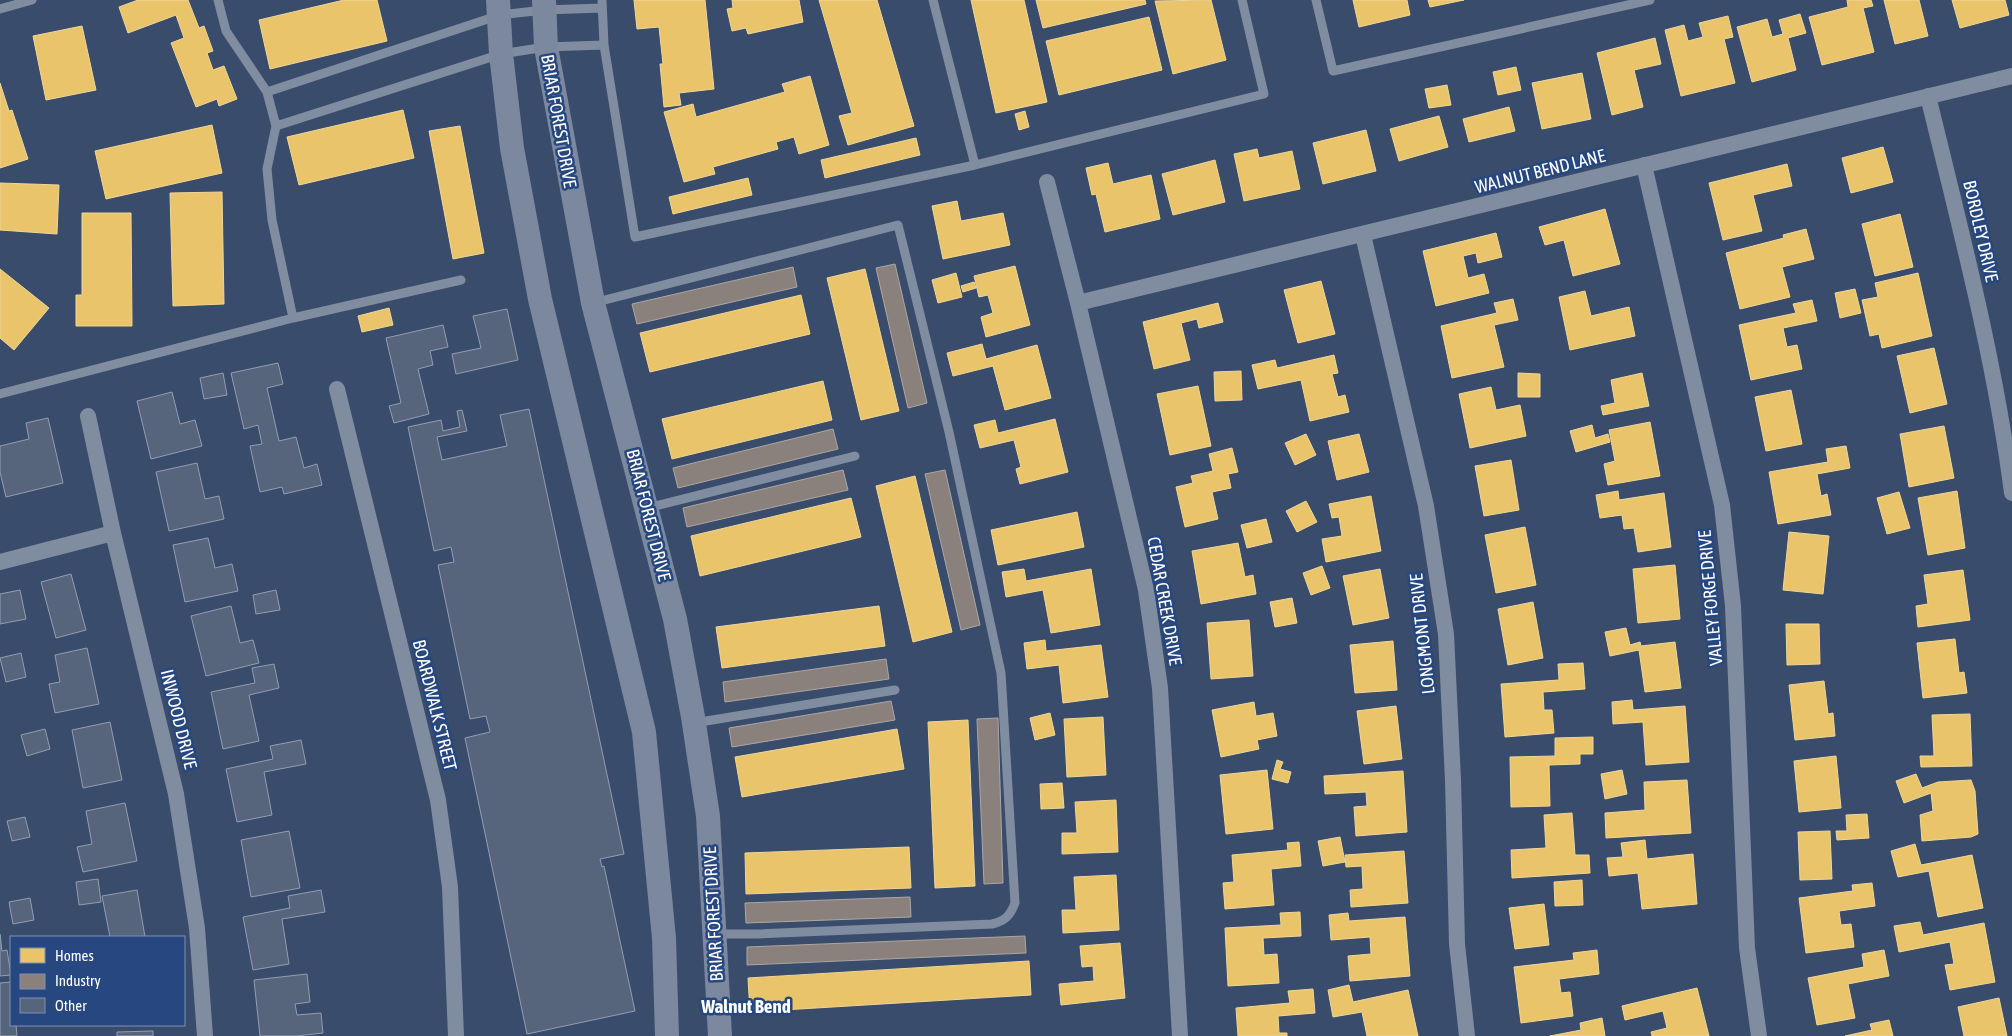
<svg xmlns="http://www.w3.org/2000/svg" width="2012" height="1036" font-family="'Asap Condensed',sans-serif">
<rect width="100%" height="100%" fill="#3a4c6b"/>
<!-- homes -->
<path fill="#e9c46a" stroke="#f0d697" d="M138 0H188L199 28 204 26 213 51 207 53 213 70 224 66 237 99 219 106 217 99 196 107 171 43 184 38 176 15 128 33 119 7Z
M344 0H377L387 41 270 69 259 20Z
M634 0H705L714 89 679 93 681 105 664 107 660 64H663L659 27 637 29Z
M732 0H799L803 22 748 34 746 28 732 31 727 9 733 8Z
M819 0H877L914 126 848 145 839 116 852 113Z
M971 0H1024L1047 102 996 113Z
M1036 0H1145L1146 4 1043 28Z
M1211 0 1226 60 1173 74 1155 1Z
M1353 0H1407L1410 15 1359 27Z
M1428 0H1464L1430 7Z
M1847 0H1871L1873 6 1863 8 1874 52 1822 65 1809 17 1848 7Z
M1884 0H1919L1928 36 1895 44Z
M1952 0H2005L2009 15 1960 28Z
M1800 14 1806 33 1788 38 1796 70 1752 82 1737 27 1767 19 1772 37 1783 34 1779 20Z
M1728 16 1733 37 1724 39 1735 83 1681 96 1665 30 1684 25 1688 41 1703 37 1699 23Z
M1149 17 1162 70 1059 95 1046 41Z
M82 26 96 90 46 100 33 36Z
M1655 38 1661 64 1634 70 1643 107 1612 115 1597 53Z
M1516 67 1521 90 1498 95 1493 72Z
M1582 73 1591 119 1542 129 1532 83Z
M810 76 829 145 799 154 794 137 776 142 778 149 713 167 715 174 684 182 664 112 693 104 696 117 785 92 782 84Z
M0 83 9 111 12 110 28 159 0 168Z
M1447 85 1451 105 1429 108 1425 89Z
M1509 107 1515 131 1469 142 1463 119Z
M403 110 414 158 299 185 287 137Z
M1025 111 1029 127 1019 130 1015 114Z
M1439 116 1448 147 1399 161 1390 129Z
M212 125 222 173 106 199 95 151Z
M460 126 484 253 453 259 429 131Z
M1366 130 1376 171 1323 184 1313 143Z
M916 138 920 155 825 178 821 160Z
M1883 147 1893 182 1851 193 1842 158Z
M1257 149 1259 158 1292 151 1300 189 1244 201 1234 154Z
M1215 160 1225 202 1173 215 1162 174Z
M1108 163 1113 184 1151 175 1160 219 1105 232 1096 194 1092 195 1086 168Z
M1787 164 1792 186 1753 195 1762 231 1723 240 1709 183Z
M748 178 752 195 673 214 669 197Z
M0 183 59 185 57 234 0 230Z
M222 192 224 304 173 306 170 193Z
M957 201 961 221 1003 213 1010 245 943 259 932 206Z
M1605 209 1620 264 1573 276 1564 240 1545 245 1539 227Z
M82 213H131L132 326H76V295H82Z
M1900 214 1913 267 1875 276 1862 224Z
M1806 229 1814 259 1782 267 1790 297 1740 309 1726 253 1784 238 1783 235Z
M1496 233 1502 257 1478 263 1476 253 1463 256 1468 278 1484 274 1489 293 1436 306 1423 251Z
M1015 266 1030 325 986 337 981 317 993 313 988 295 979 297 974 276Z
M0 269 49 308 14 350 0 338Z
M865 269 899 411 861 420 827 278Z
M956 273 962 297 938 303 932 280Z
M1918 273 1932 336 1882 348 1879 334 1870 336 1862 300 1878 297 1875 283Z
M1321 281 1335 334 1298 343 1284 290Z
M974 282 976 288 963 292 961 286Z
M1855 289 1861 313 1840 318 1835 293Z
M1585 291 1591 316 1629 307 1635 336 1570 350 1559 297Z
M801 295 810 334 650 372 640 333Z
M1513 299 1518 320 1494 325 1504 367 1452 378 1441 326 1497 313 1494 303Z
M1812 300 1817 321 1783 328 1787 347 1797 345 1802 369 1751 380 1739 325 1796 313 1793 304Z
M1218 303 1223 322 1199 328 1197 319 1181 323 1190 360 1154 369 1143 322Z
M389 308 393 325 362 332 358 316Z
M982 344 986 359 1037 345 1051 398 1005 410 993 366 953 376 947 353Z
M1934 348 1947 404 1910 413 1897 356Z
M1334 355 1338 373 1332 374 1338 397 1345 395 1349 412 1310 421 1301 380 1258 389 1252 365 1275 360 1277 368Z
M1241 371 1242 400 1215 401 1214 372Z
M1518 373 1540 374V397H1518Z
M1642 373 1649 406 1603 415 1601 406 1615 403 1611 380Z
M823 381 832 420 672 459 662 419Z
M1198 386 1211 446 1170 455 1157 394Z
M1491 387 1496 410 1520 405 1526 436 1470 448 1459 394Z
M1791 390 1802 444 1766 451 1755 397Z
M1055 419 1068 472 1020 484 1016 469 1021 467 1014 440 980 448 974 425 995 420 998 433Z
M1650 422 1660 476 1608 485 1604 464 1615 461 1609 430Z
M1592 425 1595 438 1608 434 1610 442 1576 452 1570 431Z
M1944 426 1954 478 1909 487 1900 434Z
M1306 434 1316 455 1295 465 1285 443Z
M1359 434 1369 472 1337 480 1328 441Z
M1846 446 1850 468 1817 474 1821 496 1827 494 1831 515 1778 524 1769 472 1828 462 1826 449Z
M1232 448 1238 472 1228 474 1231 488 1212 492 1218 519 1185 527 1176 487 1193 483 1191 476 1213 471 1209 454Z
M1511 460 1519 510 1484 516 1475 466Z
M915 476 952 632 913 642 876 486Z
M1618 491 1619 500 1664 493 1671 547 1638 552 1634 528 1624 529 1622 515 1600 518 1596 495Z
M1957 491 1965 548 1928 555 1918 498Z
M1899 492 1910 528 1887 534 1877 498Z
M1371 496 1381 551 1326 562 1322 539 1342 536 1339 517 1332 518 1329 504Z
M851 498 861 537 700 576 691 536Z
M1306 501 1317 522 1297 532 1286 511Z
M1077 512 1084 547 998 565 991 530Z
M1266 519 1272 542 1247 548 1241 525Z
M1525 527 1536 585 1496 593 1485 535Z
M1789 532 1829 536 1823 594 1783 590Z
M1238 543 1245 577 1253 575 1256 594 1201 604 1192 551Z
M1675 565 1680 619 1638 623 1633 569Z
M1322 566 1330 588 1311 595 1303 573Z
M1024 569 1026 581 1091 569 1100 625 1051 633 1043 590 1006 597 1002 572Z
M1380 569 1389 618 1353 625 1343 576Z
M1963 570 1970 620 1918 627 1916 606 1928 604 1924 575Z
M1292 598 1297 623 1275 627 1270 602Z
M1533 602 1543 658 1508 665 1498 609Z
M879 606 885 646 722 668 716 627Z
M1249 620 1253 676 1211 679 1207 623Z
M1786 624H1819L1820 664 1787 665Z
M1626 628 1630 645 1640 642 1641 646 1675 642 1681 688 1645 692 1639 650 1610 656 1605 632Z
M1955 639 1959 673 1964 672 1967 693 1923 698 1917 643Z
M1045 640 1046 651 1101 645 1108 697 1063 703 1059 665 1027 669 1024 643Z
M1393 641 1397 690 1355 693 1350 645Z
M1583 663 1585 689 1543 692 1544 710H1552L1554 733 1505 737 1501 684 1559 680 1558 664Z
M1824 681 1828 714 1833 713 1835 736 1795 740 1789 685Z
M1632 700 1633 710 1685 706 1689 762 1646 765 1643 722 1613 724 1612 702Z
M1254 702 1256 716 1273 713 1277 736 1257 740 1259 749 1221 757 1212 710Z
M1396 706 1402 759 1364 764 1357 711Z
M1050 713 1055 735 1035 740 1030 718Z
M1970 714 1972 766 1921 767 1920 756H1934L1932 715Z
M1103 717 1106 775 1067 777 1064 719Z
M968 720 975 886 935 888 928 722Z
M897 729 904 769 742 797 735 757Z
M1593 737V754H1580V764L1549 765 1550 806 1511 807 1510 757 1555 756V738Z
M1836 756 1841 808 1799 812 1794 761Z
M1277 760 1283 762 1280 769 1291 772 1288 783 1272 779Z
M1267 770 1273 829 1226 834 1220 775Z
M1622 770 1627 794 1605 799 1601 774Z
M1403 771 1407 832 1356 836 1354 807 1367 806 1366 792 1325 794 1324 776Z
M1916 774 1922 788 1938 782 1971 780 1975 791 1978 834 1971 837 1922 841 1920 815 1933 811 1931 793 1904 803 1896 781Z
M1687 780 1691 833 1606 838 1605 813 1645 810 1644 782Z
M1062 783 1064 808 1041 809 1040 784Z
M1116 800 1118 852 1062 854V833H1077L1075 802Z
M1572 813 1575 855H1589L1590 873 1512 878 1511 850 1546 848 1544 815Z
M1867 814 1869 838 1837 840 1836 831H1847L1846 815Z
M1830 831 1832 879 1800 880 1798 832Z
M1340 837 1345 862 1323 866 1318 841Z
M1645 840 1647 859 1693 854 1697 904 1642 909 1638 873 1609 876 1607 858 1623 857 1621 843Z
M1299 842 1301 866 1271 869 1274 905 1225 909 1223 883 1234 882 1232 855 1288 850 1287 843Z
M1915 844 1921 865 1972 855 1983 908 1938 917 1929 871 1898 877 1891 851Z
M909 847 911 888 746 894 745 853Z
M1404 851 1408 903 1351 907 1350 890 1363 889 1362 866 1346 867 1345 855Z
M1116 875 1119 930 1063 933 1062 910H1076L1074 877Z
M1582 880 1583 905 1555 906 1554 882Z
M1872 883 1875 906 1839 911 1841 925 1851 924 1854 947 1806 953 1799 898 1853 891 1852 885Z
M1544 904 1549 945 1515 949 1509 908Z
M1300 912 1301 936 1263 938 1264 955 1277 954 1279 983 1228 986 1225 928 1281 925 1280 913Z
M1348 913 1349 921 1405 917 1410 976 1350 981 1348 956 1371 954 1370 937 1331 940 1329 915Z
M1920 922 1923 935 1984 923 1995 982 1950 990 1945 965 1954 964 1950 942 1899 952 1894 926Z
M1120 943 1125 998 1061 1005 1059 984 1094 981 1093 966 1082 967 1080 946Z
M1597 950 1599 974 1559 979 1561 993 1570 992 1573 1016 1521 1023 1514 967 1574 960 1573 953Z
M1884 950 1889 976 1848 984 1855 1018 1817 1025 1808 978 1864 967 1862 954Z
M1029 961 1031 995 750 1012 748 978Z
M1349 985 1353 1002 1408 990 1418 1036H1367L1362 1012 1333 1017 1328 990Z
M1697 988 1709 1036H1652L1651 1032 1667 1028 1663 1011 1625 1020 1622 1006Z
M1313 989 1315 1013 1278 1016 1279 1033H1287V1036H1238L1236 1008 1290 1003 1288 991Z
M1999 998 2007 1036H1964L1958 1007Z
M1602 1018 1605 1036H1550L1581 1030 1580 1023Z
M1889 1020 1893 1036H1845L1872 1030 1870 1024Z"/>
<!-- industry -->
<path fill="#8a817c" stroke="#ada7a3" d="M895 264 927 403 908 408 876 268Z
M793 267 797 287 637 324 632 304Z
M833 429 838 449 678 488 673 468Z
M843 470 848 490 687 527 683 508Z
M945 470 980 625 961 630 925 474Z
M886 659 889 679 725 702 723 682Z
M891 701 895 720 732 747 729 728Z
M998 718 1003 883 984 884 977 719Z
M910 897 911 917 746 923 745 903Z
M1025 936 1026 953 747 965V947Z"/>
<!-- building -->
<path fill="#56647c" stroke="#939eb0" d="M507 309 518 360 456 374 452 354 481 348 473 316Z
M443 325 448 347 430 351 433 365 418 369 429 414 394 423 389 406 401 403 386 338Z
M278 363 283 384 267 388 279 441 296 437 304 468 317 464 322 485 284 494 282 487 260 492 250 446 262 444 258 425 244 429 231 373Z
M223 373 227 395 204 399 200 378Z
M172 392 180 424 195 420 202 446 151 459 137 401Z
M529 409 624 854 600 859 602 867 604 866 635 1011 527 1034 465 738 490 732 486 716 470 719 438 565 454 562 451 547 434 551 408 427 441 420 443 431 460 427 457 411 462 410 467 431 437 437 442 460 507 446 500 415Z
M48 418 63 483 6 497 0 472V446L29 439 26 423Z
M197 463 205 499 219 496 224 519 169 531 156 472Z
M208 538 215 568 232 564 238 591 185 602 173 545Z
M71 574 86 630 56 638 41 582Z
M20 590 26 619 0 624V594Z
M276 590 280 610 256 614 253 595Z
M231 606 240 643 253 640 259 663 206 676 191 616Z
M87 648 99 704 55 713 49 684 60 682 55 655Z
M21 653 26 677 6 682 0 658Z
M274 664 279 688 249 695 259 741 223 749 211 692 255 683 252 668Z
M110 722 122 780 83 788 72 730Z
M45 729 50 749 27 756 21 735Z
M301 740 306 764 264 772 272 815 237 822 226 769 273 759 270 746Z
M125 803 137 861 83 872 77 847 92 844 86 811Z
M25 817 30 837 12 841 7 821Z
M289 831 300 888 251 897 241 840Z
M98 879 101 902 79 905 76 882Z
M137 890 145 937H110L102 896Z
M321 890 325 912 282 919 289 964 253 970 243 917 290 908 288 896Z
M30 898 34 920 13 924 9 902Z
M0 934 2 951 7 950 11 975 0 976Z
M307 974 310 1002 295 1004 297 1015 321 1013 323 1033 296 1036H260L254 980Z
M11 982V1025H16L17 1036H0V983Z
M153 1031V1036H117V1032Z"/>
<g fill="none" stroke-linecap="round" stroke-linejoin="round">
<!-- lane -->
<path stroke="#808da1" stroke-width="9" d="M218 0 226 31 267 92 276 126 267 169 272 220 293 318
M602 0 604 45 635 237 975 165 1264 94 1242 0
M933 0 975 165
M1316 0 1333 71 1650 0
M0 9 32 0
M267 92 500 15 544 10 602 8
M276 126 501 54 546 47 604 45
M593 303 898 225 949 432 1001 673 1015 903C1010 916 1005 921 992 924L758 934H716
M0 394 293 318 461 280
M647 508 855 456
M694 723 895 690"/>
<!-- street -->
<path stroke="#808da1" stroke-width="16" d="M1928 96C1960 228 1995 359 2012 493
M1644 165 1722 505 1733 606 1747 948 1759 1036
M1047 182 1078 303 1146 590 1160 688 1180 1036
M1363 235 1426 506 1446 634 1453 780 1457 944 1467 1036
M1078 303 2012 76
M337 389 438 800 450 887 456 1036
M88 416 113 533 176 794 197 928 205 1036
M0 562 113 533"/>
<!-- secondary -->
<path stroke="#7b889d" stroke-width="24" d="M498 0 501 54 512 148 540 299 644 732 664 938 667 1036
M544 0 546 47 593 303 675 619 693 717 708 816 720 1036"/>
</g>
<g text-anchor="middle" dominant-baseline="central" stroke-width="5" stroke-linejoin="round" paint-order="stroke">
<!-- street labels -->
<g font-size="18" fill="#fff" stroke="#26477f">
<text transform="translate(559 121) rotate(80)">BRIAR FOREST DRIVE</text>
<text transform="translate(1540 171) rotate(-14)">WALNUT BEND LANE</text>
<text transform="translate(1981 231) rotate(77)">BORDLEY DRIVE</text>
<text transform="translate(649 515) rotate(76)">BRIAR FOREST DRIVE</text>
<text transform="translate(1710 598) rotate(-95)">VALLEY FORGE DRIVE</text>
<text transform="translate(1165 601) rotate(80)">CEDAR CREEK DRIVE</text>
<text transform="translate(1422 634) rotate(-96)">LONGMONT DRIVE</text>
<text transform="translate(435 705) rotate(76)">BOARDWALK STREET</text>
<text transform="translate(179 719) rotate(76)">INWOOD DRIVE</text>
<text transform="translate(713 914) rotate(-93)">BRIAR FOREST DRIVE</text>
</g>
<!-- neighbourhood labels -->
<g font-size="19" font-weight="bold" fill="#fff" stroke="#26477f">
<text x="746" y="1006">Walnut Bend</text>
</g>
</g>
<!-- legend -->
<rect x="10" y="936" width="175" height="90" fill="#26477f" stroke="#7d91b2"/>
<rect x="20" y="948" width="25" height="15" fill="#e9c46a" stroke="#7d91b2"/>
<text x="55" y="961" font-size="15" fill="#ffffff">Homes</text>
<rect x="20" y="974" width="25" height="15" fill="#8a817c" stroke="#7d91b2"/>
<text x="55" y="986" font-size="15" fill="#ffffff">Industry</text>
<rect x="20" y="998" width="25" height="15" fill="#56647c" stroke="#7d91b2"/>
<text x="55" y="1011" font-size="15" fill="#ffffff">Other</text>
</svg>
